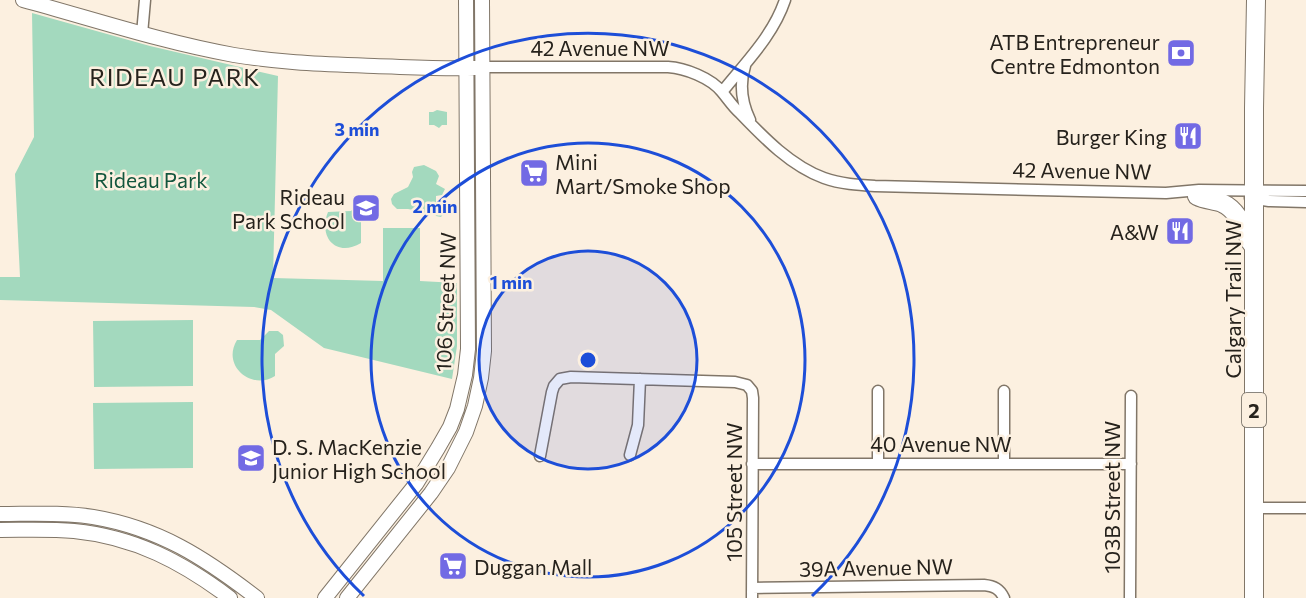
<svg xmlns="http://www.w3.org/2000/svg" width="1306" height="598" font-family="Commissioner,sans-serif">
<rect width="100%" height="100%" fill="#fcf0e0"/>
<!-- green -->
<path fill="#a3d9be" d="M32 13 150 46 278 76 273 278 383 281V228H420V281L457 283V346L452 379 324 348 271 310 254 307 0 300V277H20L15 174 34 137Z
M437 110 447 112V125H442L439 128 434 125H429V112H433Z
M424 165 436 171 439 176 436 184 445 189 442 195 436 196V202L438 207 443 209 444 213 441 217 436 216 433 211 434 208 432 207C421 218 420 211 408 209 404 209 401 209 397 209L392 204 391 199 394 194 408 187 413 177 412 172 414 167Z
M358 204 368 205 370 215 361 222V243C336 258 318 237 328 212L351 211Z
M193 320V386L94 387 93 321Z
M269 331H278L283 335 284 346 275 354V376C252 391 221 366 237 340H260Z
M193 402V468L94 469 93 403Z"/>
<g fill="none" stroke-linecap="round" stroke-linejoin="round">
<!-- minor casing -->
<g stroke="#817668" stroke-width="13">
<path id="minor" d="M142 34 145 0
M745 66C739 85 742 103 750 120
M483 67H668C685 68 711 78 722 92 728 99 733 107 740 113 764 138 791 166 824 178 841 184 858 185 875 186L1166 193 1199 190 1306 191
M722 92C745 63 773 36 785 0
M1250 198 1269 201 1306 202
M878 391V464
M630 455 638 425 640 379
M540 456 552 392 554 386 560 379 571 377 735 382 747 385 752 391 753 398 752 598
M752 464H1131
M1004 464V391
M1254 508H1306
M752 588 984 585C994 586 1000 589 1004 598
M1130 598 1131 396"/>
</g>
<!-- tertiary casing -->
<g stroke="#817668" stroke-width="16">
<path id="tertiary" d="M23 0C93 19 162 42 234 55 281 63 327 64 374 66 408 67 441 69 475 68
M0 514C30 514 63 512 93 517 159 528 205 558 257 598
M0 530C25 530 50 529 74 531 135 537 182 562 230 598
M325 598 416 484 438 448 450 427 457 409 465 375 468 349 466 0
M347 598 431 493 448 468 466 432 475 406 481 378 484 351 482 0"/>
</g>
<!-- trunk casing -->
<g stroke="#817668" stroke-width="20">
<path id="trunk" d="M1197 196C1205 200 1214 200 1222 203 1238 210 1244 228 1251 243
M1254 598V108L1256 0"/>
</g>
<!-- minor -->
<use href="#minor" stroke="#fff" stroke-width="10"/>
<!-- tertiary -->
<use href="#tertiary" stroke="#fff" stroke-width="14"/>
<!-- trunk -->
<use href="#trunk" stroke="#fff" stroke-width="18"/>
</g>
<!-- distance rings -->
<circle cx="588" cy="360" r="109" fill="#1d4ed8" fill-opacity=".12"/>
<g fill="none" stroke="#1d4ed8" stroke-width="3">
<circle cx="588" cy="360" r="109"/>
<circle cx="588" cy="360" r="217"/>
<path d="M364 596A326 326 0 1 1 812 596"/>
</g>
<!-- icons -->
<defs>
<g id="bank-square" transform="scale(1.5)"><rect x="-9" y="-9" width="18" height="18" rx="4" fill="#726ae4" stroke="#fcf0e0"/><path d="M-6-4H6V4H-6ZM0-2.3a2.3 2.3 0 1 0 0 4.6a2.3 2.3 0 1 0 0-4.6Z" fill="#fff"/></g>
<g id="restaurant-square" transform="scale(1.5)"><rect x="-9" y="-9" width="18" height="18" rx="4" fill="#726ae4" stroke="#fcf0e0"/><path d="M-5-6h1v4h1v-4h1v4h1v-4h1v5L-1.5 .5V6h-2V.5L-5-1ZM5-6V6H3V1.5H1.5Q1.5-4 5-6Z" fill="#fff"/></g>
<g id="supermarket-square" transform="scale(1.5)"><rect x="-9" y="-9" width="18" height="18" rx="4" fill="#726ae4" stroke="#fcf0e0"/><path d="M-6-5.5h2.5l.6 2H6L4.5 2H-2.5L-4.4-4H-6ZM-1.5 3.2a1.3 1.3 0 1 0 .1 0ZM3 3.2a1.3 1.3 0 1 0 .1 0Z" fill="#fff"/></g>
<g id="school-square" transform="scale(1.5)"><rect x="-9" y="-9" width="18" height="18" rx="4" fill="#726ae4" stroke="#fcf0e0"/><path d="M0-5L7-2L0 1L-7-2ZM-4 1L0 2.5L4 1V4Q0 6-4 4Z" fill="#fff"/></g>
</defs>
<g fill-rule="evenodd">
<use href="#bank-square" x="1181" y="53"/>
<use href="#restaurant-square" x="1188" y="136"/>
<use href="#supermarket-square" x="534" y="173"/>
<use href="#school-square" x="366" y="208"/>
<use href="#restaurant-square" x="1180" y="231"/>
<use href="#school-square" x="251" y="458"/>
<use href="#supermarket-square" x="453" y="566"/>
</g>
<g text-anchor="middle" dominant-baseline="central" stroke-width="5" stroke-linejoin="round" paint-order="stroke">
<!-- shield labels -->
<rect fill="#fcf0e0" stroke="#666057" stroke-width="1.5" x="1242" y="393" width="24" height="34" rx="4.5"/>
<g font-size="20" font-weight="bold" fill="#26221c">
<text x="1254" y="410">2</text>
</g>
<!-- poi labels -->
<g font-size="21" fill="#26221c" stroke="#fcf0e0" text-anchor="end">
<text x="1160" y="41">ATB Entrepreneur<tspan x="1160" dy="24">Centre Edmonton</tspan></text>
<text x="1167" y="136">Burger King</text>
<text x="555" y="161" text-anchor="start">Mini<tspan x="555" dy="24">Mart/Smoke Shop</tspan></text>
<text x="345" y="196">Rideau<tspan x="345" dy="24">Park School</tspan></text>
<text x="1159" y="231">A&amp;W</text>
<text x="272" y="446" text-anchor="start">D. S. MacKenzie<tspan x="272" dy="24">Junior High School</tspan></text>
<text x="474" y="566" text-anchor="start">Duggan Mall</text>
</g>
<!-- street labels -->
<g font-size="21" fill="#26221c" stroke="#fcf0e0">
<text x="600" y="47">42 Avenue NW</text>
<text transform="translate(1082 170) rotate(1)">42 Avenue NW</text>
<text transform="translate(1232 299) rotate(-90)">Calgary Trail NW</text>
<text transform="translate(445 302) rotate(-88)">106 Street NW</text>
<text x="941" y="443">40 Avenue NW</text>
<text transform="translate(733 492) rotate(-90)">105 Street NW</text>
<text transform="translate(1111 497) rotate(-90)">103B Street NW</text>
<text transform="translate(876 567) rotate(-1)">39A Avenue NW</text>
</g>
<!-- park labels -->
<g font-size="21" fill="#12563d" stroke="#fcf0e0">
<text x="151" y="179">Rideau Park</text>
</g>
<!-- quarter labels -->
<g font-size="24" letter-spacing="1.5" fill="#26221c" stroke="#fcf0e0">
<text x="175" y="76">RIDEAU PARK</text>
</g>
</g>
<circle cx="588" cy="360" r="9" fill="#1d4ed8" stroke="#fcf0e0" stroke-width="3"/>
<g font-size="18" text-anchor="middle" font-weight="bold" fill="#1d4ed8" stroke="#fcf0e0" stroke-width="5" stroke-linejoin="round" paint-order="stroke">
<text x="357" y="136">3 min</text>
<text x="435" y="213">2 min</text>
<text x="511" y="289">1 min</text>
</g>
</svg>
